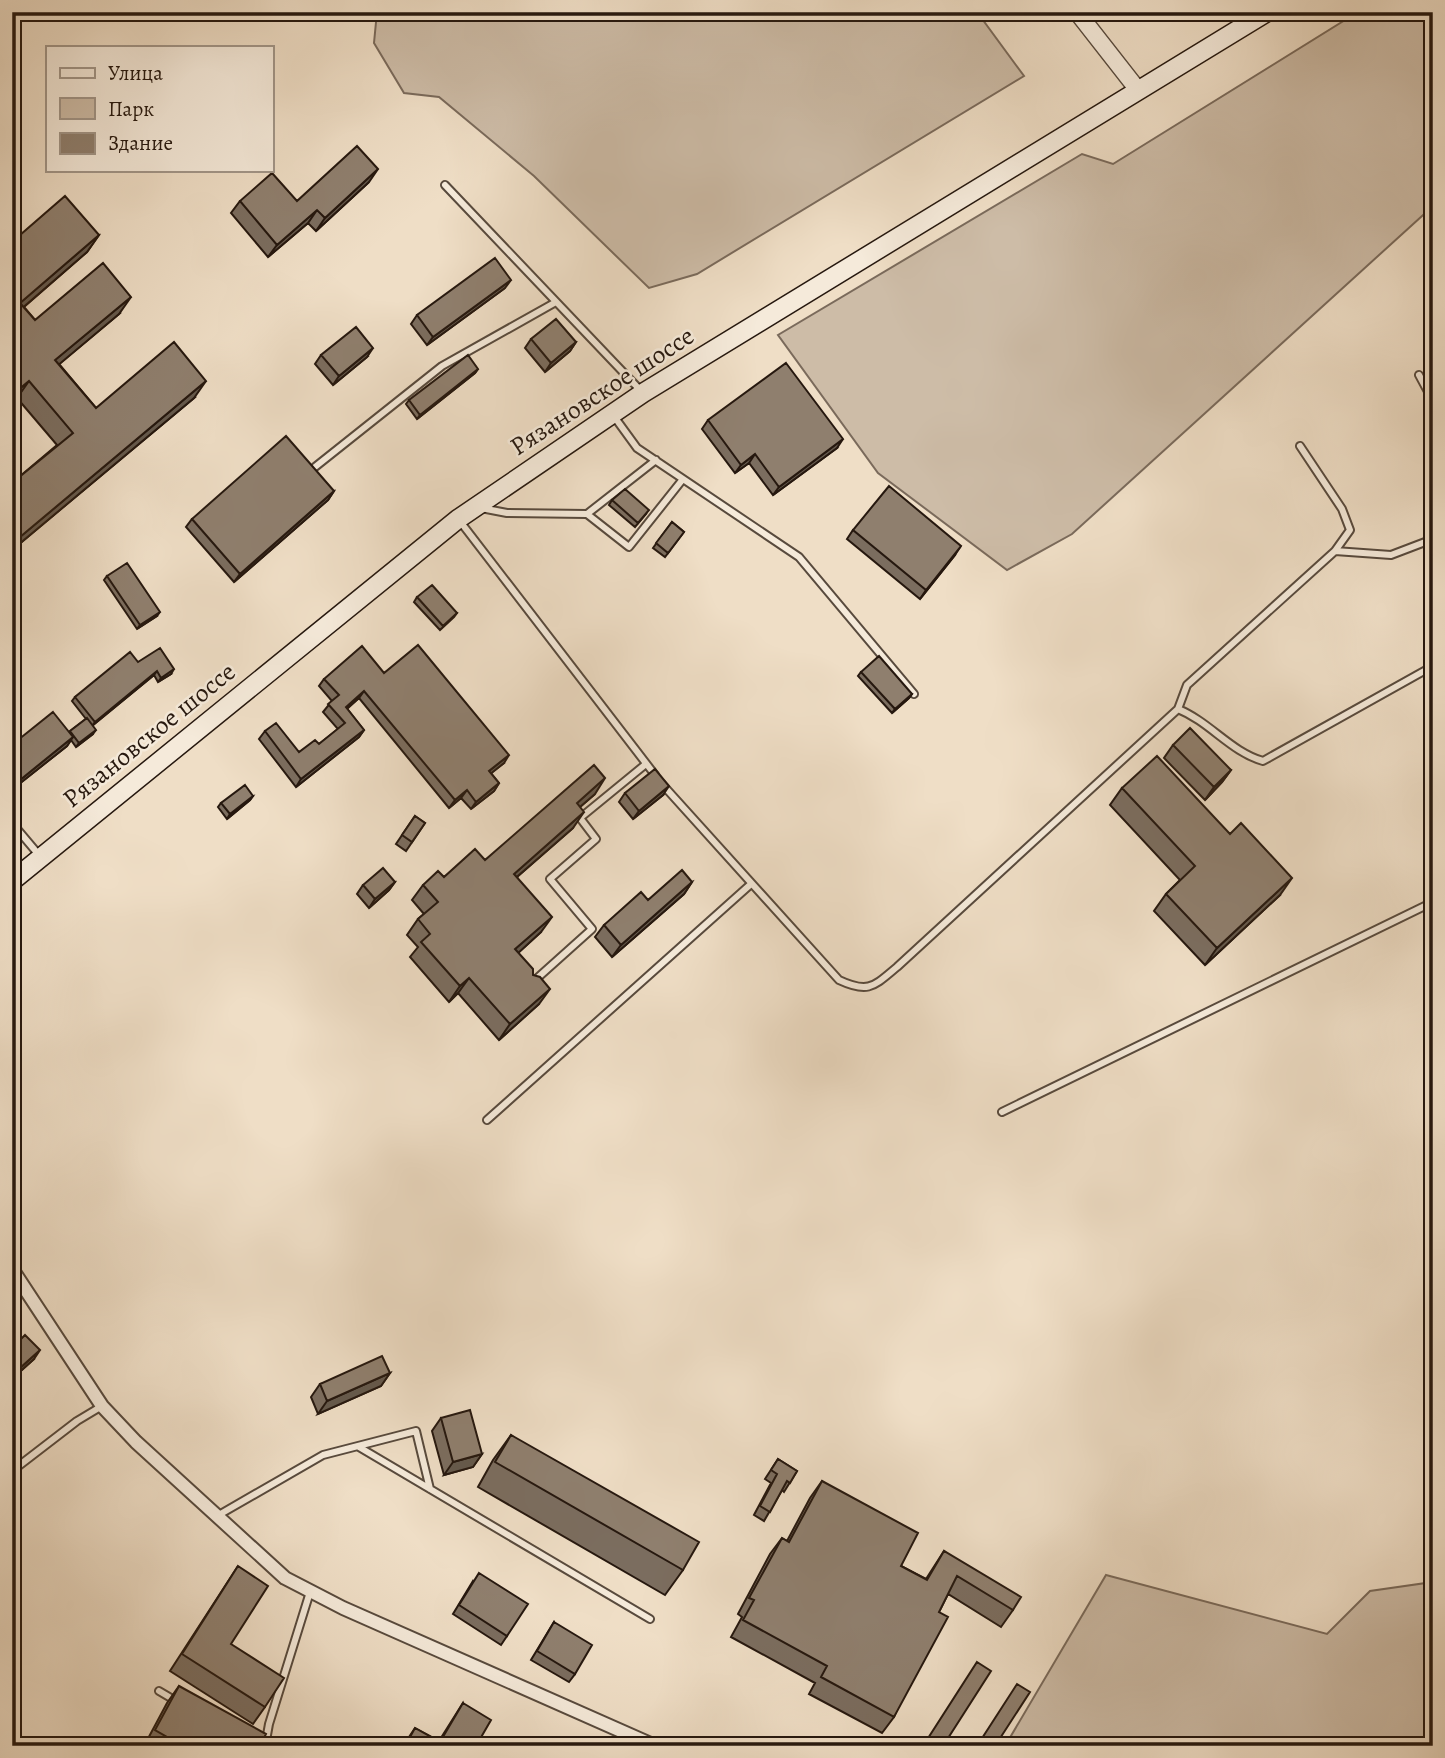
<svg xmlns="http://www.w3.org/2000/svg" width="1445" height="1758" font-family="Alegreya,serif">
<rect width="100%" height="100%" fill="#efdec6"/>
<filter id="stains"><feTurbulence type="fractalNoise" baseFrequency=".00286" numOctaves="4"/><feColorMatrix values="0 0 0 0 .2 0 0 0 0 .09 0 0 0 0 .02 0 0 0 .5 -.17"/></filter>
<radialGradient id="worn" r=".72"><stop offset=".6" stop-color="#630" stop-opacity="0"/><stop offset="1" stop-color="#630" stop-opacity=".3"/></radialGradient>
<!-- green -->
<path fill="#cdbca7" stroke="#7a6a5b" stroke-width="2" d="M377 12H977L1024 76 697 274 649 288 534 176 439 97 404 93 374 43Z
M1358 12H1433V206L1072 534 1007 570 878 473 778 335 1082 154 1113 164Z
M1106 1575 1327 1634 1370 1591 1433 1582V1746H1005Z"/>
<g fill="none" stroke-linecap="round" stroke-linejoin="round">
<!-- service casing -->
<g stroke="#584a3d" stroke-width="10">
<path id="service" d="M445 185 642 392
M1419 375 1433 401
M613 415 637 448 799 557 914 694
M315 467 442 366 556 302
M481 508 507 513 587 514 629 547 683 479
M587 514 656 460
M459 520 655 775
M1335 551 1391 555 1433 539
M1178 709 1187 685 1335 551 1350 530 1342 509 1300 446
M662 784 839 980C869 994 874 986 897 967L1178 709C1210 722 1231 752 1263 761L1433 666
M12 823 39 855
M534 981 592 929 550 879 596 839 580 818 646 764
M1002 1112 1433 902
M487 1120 751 884
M359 1447 650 1619
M12 1471 77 1421 102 1406
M217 1516 323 1455 416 1431 430 1489
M159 1691 176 1701
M265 1746 269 1724 310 1592"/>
</g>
<!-- minor casing -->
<g stroke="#584a3d" stroke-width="16">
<path id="minor" d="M12 1269 102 1406 136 1442 285 1578 343 1608 655 1746"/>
</g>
<!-- tertiary casing -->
<g stroke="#584a3d" stroke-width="19">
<path id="tertiary" d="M1077 12 1138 90"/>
</g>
<!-- secondary casing -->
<g stroke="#26180f" stroke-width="21">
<path id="secondary" d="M12 881 458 519 643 393 1267 12"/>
</g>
<!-- service -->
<use href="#service" stroke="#f5eada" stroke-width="6"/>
<!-- minor -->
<use href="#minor" stroke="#f5eada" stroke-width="12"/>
<!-- tertiary -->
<use href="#tertiary" stroke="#f5eada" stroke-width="16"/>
<!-- secondary -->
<use href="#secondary" stroke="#f5eada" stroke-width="18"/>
</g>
<!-- wall -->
<path fill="#7b6d5f" stroke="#26180f" stroke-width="2" d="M369 182 316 231 308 223 268 257 231 213 240 201H297Z
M99 235 87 252 24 307 35 320 119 314 59 364 96 408 194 398 12 550V483L57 445 17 398 12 402V242Z
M505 288 427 345 411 324 417 315Z
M531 339 576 342 570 351 545 372 525 348Z
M321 355 367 357 333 385 315 364Z
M478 369 475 373 417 419 406 404 409 400Z
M708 420 837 448 773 495 749 463 735 473 702 429Z
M334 491 328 500 234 582 186 527 192 519Z
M612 500 646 514 635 527 609 505Z
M672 522 684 532 665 557 653 548Z
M853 530 955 555 920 599 847 539Z
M107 576 157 616 137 629 104 580Z
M417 597 457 613 454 617 440 630 414 602Z
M138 662 171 674 158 682 154 675 93 725V734L76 747 71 740 67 746 14 788 12 787V734L18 740 69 732 86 719 72 701 75 697Z
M861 672 912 694 909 698 892 713 858 676Z
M384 673 504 763 491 773 499 783 494 791 471 809 461 798 449 808 359 698 347 709 364 730 359 737 296 787 259 739 265 731 299 752 319 744 338 729 323 712 332 701 319 686 324 679Z
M1173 745 1231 770 1222 782 1205 800 1164 758Z
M1122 788 1280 895 1205 965 1154 911 1166 894 1180 880 1110 805Z
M625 793 663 795 633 819 619 802Z
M595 794 580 807 573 828 517 877 541 932 518 953 539 1004 499 1040 458 993 449 1002 410 957 418 947 407 935 418 919 424 914 412 900 423 885 485 860Z
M253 796 250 800 227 819 218 807 221 803Z
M415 816 425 823 406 851 396 844Z
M395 882 389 890 369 908 357 894 363 885Z
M692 882 684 894 612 957 595 937 604 925 648 900Z
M12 1340 34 1359 14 1377 12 1375Z
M390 1373 381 1386 318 1414 311 1397 320 1384Z
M441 1418 482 1454 473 1467 444 1475 432 1431Z
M511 1435 683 1570 665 1595 478 1487 493 1460Z
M778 1459 797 1471 784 1492 782 1490 764 1521 754 1515 771 1483 765 1479Z
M822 1481 901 1566 926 1579 944 1551 1013 1610 1001 1627 948 1594 939 1612 894 1717 882 1733 809 1694 815 1683 731 1637 742 1617 738 1614 770 1554 782 1538 787 1541 810 1498Z
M238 1566 231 1644 265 1707 253 1724 170 1671Z
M473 1581 507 1636 501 1645 453 1614Z
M554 1622 575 1674 569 1682 531 1660Z
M179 1686 260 1746H144L167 1703Z
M463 1703 476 1746H403L415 1728 439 1741Z"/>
<!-- shaded-wall -->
<path fill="#64594d" stroke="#26180f" stroke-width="2" d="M378 169 369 182 316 231 325 218Z
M317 210 308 223 268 257 277 245Z
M99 235 87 252 12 317 20 303Z
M511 280 505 288 427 345 433 337Z
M131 297 119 314 44 377 55 360Z
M576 342 570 351 545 372 551 363Z
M373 348 367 357 333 385 339 376Z
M478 369 475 373 417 419 420 415Z
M29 381 17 398 12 402V395Z
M206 381 194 398 12 550V548L20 537Z
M843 439 837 448 773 495 779 487Z
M755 454 749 463 735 473 741 465Z
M334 491 328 500 234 582 240 574Z
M961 546 955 555 920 599 926 590Z
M160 612 157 616 137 629 140 625Z
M174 669 171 674 158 682 161 678Z
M157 671 154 675 92 726 95 722Z
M364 691 359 698 340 714 346 707Z
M912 694 909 698 892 713 895 709Z
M96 730 93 734 76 747 79 743Z
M364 730 359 737 296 787 301 779Z
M73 737 67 746 14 788 20 780Z
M509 755 504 763 484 779 489 771Z
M1231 770 1222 782 1205 800 1214 787Z
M605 778 595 794 566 819 577 803Z
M499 783 494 791 471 809 476 802Z
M669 786 663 795 633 819 639 811Z
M467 790 461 798 449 808 455 800Z
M253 796 250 800 227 819 230 814Z
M584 812 573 828 503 889 514 874Z
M1292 878 1280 895 1205 965 1217 948Z
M395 882 389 890 369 908 375 899Z
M692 882 684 894 612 957 621 945Z
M552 917 541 932 505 965 515 949Z
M469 978 458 993 449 1002 460 986Z
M550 989 539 1004 499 1040 510 1024Z
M40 1350 34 1359 14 1377 20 1368Z
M390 1373 381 1386 318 1414 327 1401Z
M482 1454 473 1467 444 1475 453 1462Z"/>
<!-- building -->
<path fill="#8f7f6e" stroke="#26180f" stroke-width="2" d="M357 146 378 169 325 218 317 210 277 245 240 201 272 173 297 201Z
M65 196 99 235 20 303 35 320 103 263 131 297 55 360 96 408 174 342 206 381 20 537 12 529V483L73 433 29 381 12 395V242Z
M495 258 511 280 433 337 417 315Z
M556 319 576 342 551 363 531 339Z
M356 327 373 348 339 376 321 355Z
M468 355 478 369 420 415 409 400Z
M786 363 843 439 779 487 755 454 741 465 708 420Z
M286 436 334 491 240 574 192 519Z
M889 486 961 546 926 590 853 530Z
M625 489 649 510 638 523 612 500Z
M672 522 684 532 668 553 656 543Z
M127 563 160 612 140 625 107 576Z
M432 585 457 613 443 626 417 597Z
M418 645 509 755 489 771 499 783 476 802 467 790 455 800 364 691 346 707 364 730 301 779 265 731 276 723 299 752 315 740 319 744 345 723 328 704 339 695 324 679 362 646 384 673Z
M160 648 174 669 161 678 157 671 95 722 75 697 130 652 138 662Z
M879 656 912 694 895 709 861 672Z
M53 712 73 737 20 780 12 771V734L18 740Z
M87 718 96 730 79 743 70 731Z
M1190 728 1231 770 1214 787 1173 745Z
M1157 756 1230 834 1241 823 1292 878 1217 948 1166 894 1195 866 1122 788Z
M594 765 605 778 577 803 584 812 514 874 552 917 515 949 533 969V975L540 977 550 989 510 1024 469 978 460 986 421 942 430 934 418 919 438 902 423 885 438 871 444 877 475 849 485 860Z
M655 769 669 786 639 811 625 793Z
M245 785 253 796 230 814 221 803Z
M415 816 425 823 412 842 402 835Z
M383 868 395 882 375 899 363 885Z
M682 870 692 882 621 945 604 925 641 892 648 900Z
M25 1335 40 1350 20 1368 12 1360V1340L16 1344Z
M382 1356 390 1373 327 1401 320 1384Z
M470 1410 482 1454 453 1462 441 1418Z
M511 1435 699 1542 683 1570 495 1462Z
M778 1459 797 1471 790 1483 787 1481 770 1512 760 1506 777 1474 771 1470Z
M822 1481 918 1533 901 1566 927 1580 944 1551 1021 1597 1013 1610 957 1576 939 1612 948 1617 894 1717 821 1677 827 1666 743 1620 754 1600 749 1598 782 1538 789 1542Z
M238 1566 268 1586 231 1644 284 1678 265 1707 182 1654Z
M479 1573 528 1604 507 1636 459 1605Z
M554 1622 592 1645 575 1674 537 1651Z
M977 1662 991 1671 943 1746H923Z
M1017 1684 1030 1692 995 1746H977Z
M179 1686 266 1734 260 1746H183L155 1730Z
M463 1703 491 1720 476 1746H405L415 1728 440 1742Z"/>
<g text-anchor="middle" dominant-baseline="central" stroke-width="5" stroke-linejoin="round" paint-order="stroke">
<!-- street labels -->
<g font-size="26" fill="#26180f" stroke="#f5eada">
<text transform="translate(602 391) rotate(-33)">Рязановское шоссе</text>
<text transform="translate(149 735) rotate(-39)">Рязановское шоссе</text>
</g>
</g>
<!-- margin -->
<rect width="1445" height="1758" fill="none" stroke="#efdec6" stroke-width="42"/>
<rect x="14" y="14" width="1417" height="1730" fill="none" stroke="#26180f" stroke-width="3.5"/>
<rect x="21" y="21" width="1403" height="1716" fill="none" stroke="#26180f" stroke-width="2"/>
<!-- legend -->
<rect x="46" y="46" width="228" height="126" fill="#f5eada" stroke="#a29689" stroke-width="2"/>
<rect x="60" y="68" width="35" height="10" fill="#f5eada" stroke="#a29689" stroke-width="2"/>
<text x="108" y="80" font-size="21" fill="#26180f">Улица</text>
<rect x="60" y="98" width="35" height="21" fill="#cdbca7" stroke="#a29689" stroke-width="2"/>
<text x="108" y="116" font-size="21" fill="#26180f">Парк</text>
<rect x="60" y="133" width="35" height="21" fill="#8f7f6e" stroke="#a29689" stroke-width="2"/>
<text x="108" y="150" font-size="21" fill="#26180f">Здание</text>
<rect width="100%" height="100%" filter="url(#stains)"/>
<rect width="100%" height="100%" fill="url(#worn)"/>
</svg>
